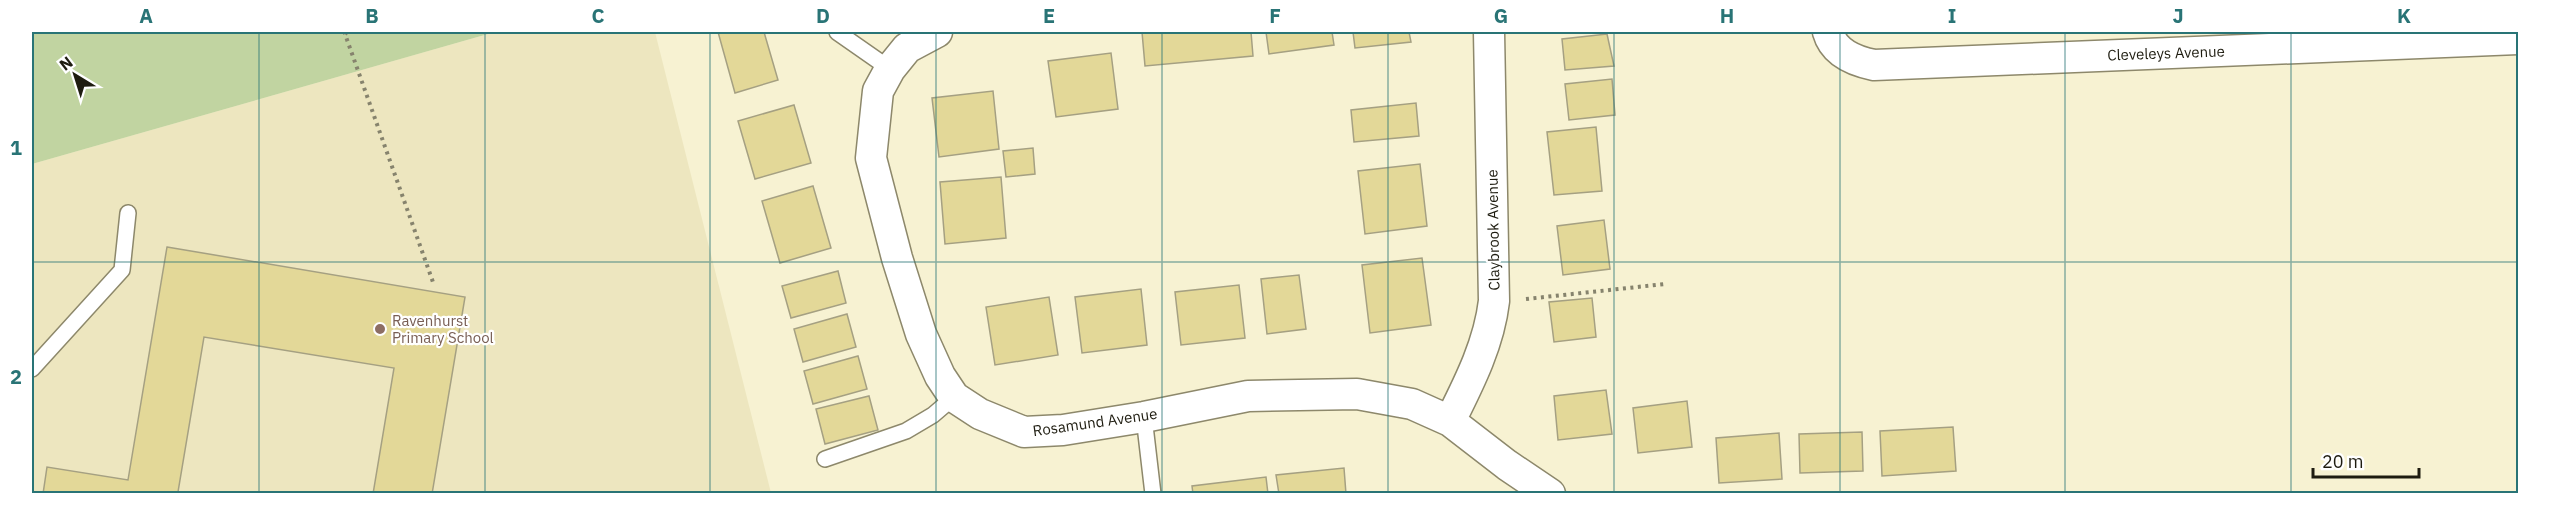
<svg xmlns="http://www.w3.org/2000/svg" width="2550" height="525" font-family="'IBM Plex Sans',sans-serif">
<rect width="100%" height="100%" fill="#f7f2d2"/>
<!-- built -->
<path fill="#ede6bf" d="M495 32H655L771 493 32 494V164Z"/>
<!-- green -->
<path fill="#c1d4a1" d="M32 32H495L32 164Z"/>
<!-- building -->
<path fill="#e3d898" stroke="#a5a082" stroke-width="1.5" d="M718 32H764L778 80 735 93Z
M1142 32H1251L1253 56 1145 66Z
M1266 32H1332L1334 45 1269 54Z
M1353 32H1409L1411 42 1355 48Z
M1607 34 1614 66 1565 70 1562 39Z
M1111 53 1118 109 1056 117 1048 61Z
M1612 79 1615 115 1569 120 1565 84Z
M993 91 999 149 939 157 932 98Z
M1416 103 1419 136 1354 142 1351 110Z
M794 105 811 163 755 179 738 121Z
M1596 127 1602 191 1554 195 1547 132Z
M1033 148 1035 174 1006 177 1003 151Z
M1420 164 1427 226 1365 234 1358 171Z
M1001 177 1006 238 945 244 940 182Z
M813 186 831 248 780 263 762 201Z
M1604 220 1610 269 1563 275 1557 226Z
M167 247 465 297 432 494H373L394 368 204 337 178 492 187 494H43L47 467 128 480Z
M1422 258 1431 325 1370 333 1362 265Z
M838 271 846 303 791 318 782 286Z
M1299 275 1306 329 1267 334 1261 279Z
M1239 285 1245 338 1181 345 1175 292Z
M1141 289 1147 345 1082 353 1075 297Z
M1049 297 1058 355 995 365 986 307Z
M1592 298 1596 337 1554 342 1549 302Z
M847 314 856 347 803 362 794 329Z
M858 356 867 389 813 404 804 371Z
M1606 390 1612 434 1558 440 1554 396Z
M869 396 878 430 825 444 816 409Z
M1687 401 1692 447 1638 453 1633 408Z
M1953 427 1956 471 1882 476 1880 431Z
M1862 432 1863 471 1800 473 1799 434Z
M1779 433 1782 479 1719 483 1716 438Z
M1344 468 1346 494H1279L1276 475Z
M1266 477 1268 494H1193L1192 486Z"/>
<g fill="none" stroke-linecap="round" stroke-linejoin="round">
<!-- service casing -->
<g stroke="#8d886b" stroke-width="18">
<path id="service" d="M837 32 890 69
M32 369 122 270 128 213
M1144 417 1153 494
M825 459 906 431 933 415 954 397"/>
</g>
<!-- minor casing -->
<g stroke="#8d886b" stroke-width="33">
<path id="minor" d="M937 32 907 48 890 69 878 91 871 158 897 258 921 334 940 376 954 397 980 414 1024 432 1063 430 1144 417 1248 396 1357 394 1412 404 1450 421 1507 465 1550 494
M1828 32C1834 53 1854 61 1874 65L2518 39
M1450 421C1469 383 1489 344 1494 301L1489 32"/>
</g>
<!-- path -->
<path stroke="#86836d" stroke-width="4" stroke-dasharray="3 4.5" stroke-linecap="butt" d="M347 32 345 34 434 285
M1526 299 1665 284"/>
<!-- service -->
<use href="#service" stroke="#fff" stroke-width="15"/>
<!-- minor -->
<use href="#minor" stroke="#fff" stroke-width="30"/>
</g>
<!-- grid -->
<path fill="none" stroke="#297476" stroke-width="1.5" stroke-opacity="0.55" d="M259 32V494M485 32V494M710 32V494M936 32V494M1162 32V494M1388 32V494M1614 32V494M1840 32V494M2065 32V494M2291 32V494M32 262H2518"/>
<!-- markers -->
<circle fill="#8d6e63" stroke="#fff" stroke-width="2" cx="380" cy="329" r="6"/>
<g text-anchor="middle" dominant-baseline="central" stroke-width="4.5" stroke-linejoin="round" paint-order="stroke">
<!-- street labels -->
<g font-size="15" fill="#1e1c10" stroke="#fff">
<text transform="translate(2166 53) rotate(-2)">Cleveleys Avenue</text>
<text transform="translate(1493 230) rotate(-91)">Claybrook Avenue</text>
<text transform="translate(1095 422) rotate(-8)">Rosamund Avenue</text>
</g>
<!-- education labels -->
<g font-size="15" fill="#785e54" stroke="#fff" text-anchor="start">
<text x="392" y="320">Ravenhurst<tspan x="392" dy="17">Primary School</tspan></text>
</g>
</g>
<!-- border -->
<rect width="2550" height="525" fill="none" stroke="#ffffff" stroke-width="66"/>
<!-- north arrow -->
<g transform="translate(75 75) rotate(322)" stroke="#ffffff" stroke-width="4.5" paint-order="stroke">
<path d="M0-4.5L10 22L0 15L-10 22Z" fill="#1e1c10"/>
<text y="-9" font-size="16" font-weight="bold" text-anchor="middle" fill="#1e1c10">N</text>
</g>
<!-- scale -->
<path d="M2313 468v9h106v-9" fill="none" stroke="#1e1c10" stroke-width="3"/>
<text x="2322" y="468" font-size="18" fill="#1e1c10" stroke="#ffffff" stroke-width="4.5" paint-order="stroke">20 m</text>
<rect x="33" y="33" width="2484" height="459" fill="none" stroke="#297476" stroke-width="2"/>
<g font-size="20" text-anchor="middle" font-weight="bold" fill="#297476">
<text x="146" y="23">A</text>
<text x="372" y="23">B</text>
<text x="598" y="23">C</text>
<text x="823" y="23">D</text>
<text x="1049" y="23">E</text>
<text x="1275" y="23">F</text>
<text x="1501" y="23">G</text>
<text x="1727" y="23">H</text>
<text x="1952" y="23">I</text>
<text x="2178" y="23">J</text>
<text x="2404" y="23">K</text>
<text x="16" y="155">1</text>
<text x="16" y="384">2</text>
</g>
</svg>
